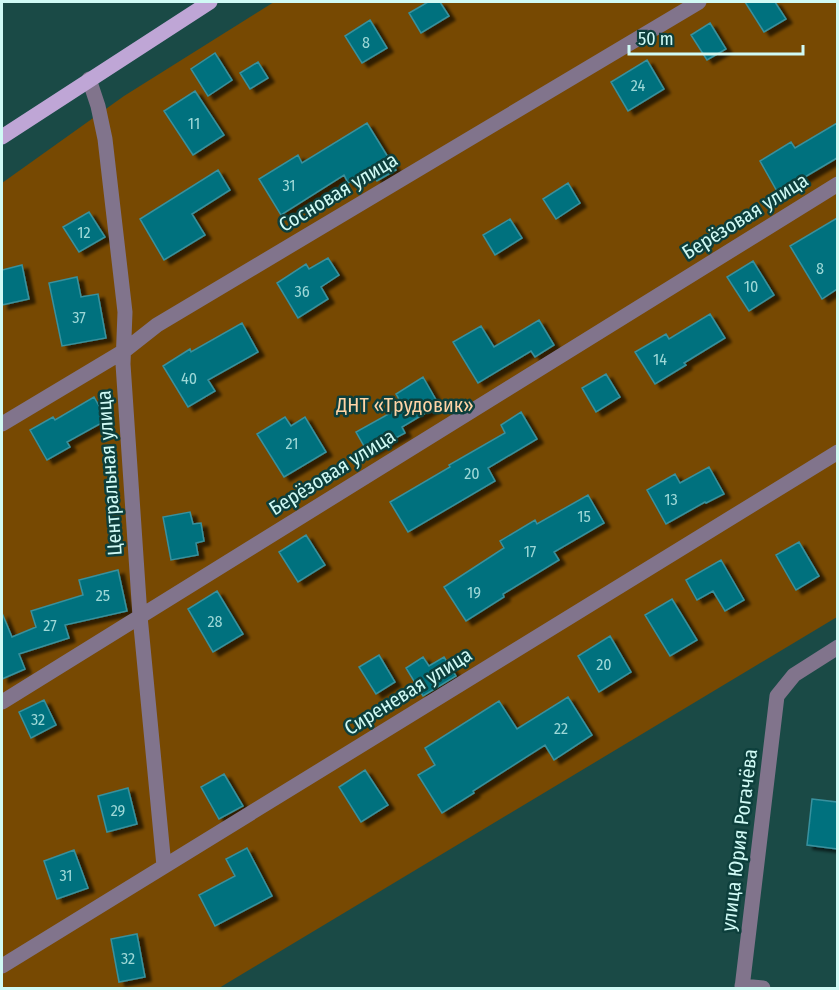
<svg xmlns="http://www.w3.org/2000/svg" width="839" height="990" font-family="'Fira Sans Condensed',sans-serif">
<defs>
<filter id="shadow"><feDropShadow dx="6" dy="4" stdDeviation="1.5" flood-color="#0009"/></filter>
</defs>
<rect width="100%" height="100%" fill="#1a4a46"/>
<!-- green -->
<path fill="#774902" d="M274 2H837V617L219 988H2V183L124 96Z"/>
<!-- building -->
<path fill="#04717e" stroke="#37919e" stroke-width="1.5" filter="url(#shadow)" d="M428 2H440L449 16 421 33 409 13Z
M745 2H775L786 19 764 32Z
M370 20 387 48 362 63 345 36Z
M710 23 726 49 707 60 691 35Z
M215 53 232 80 208 96 191 69Z
M647 60 664 89 628 111 611 82Z
M258 62 268 78 250 89 240 73Z
M195 91 224 135 193 155 164 111Z
M367 123 396 170 377 181 371 169 348 183 344 175 281 215 259 179 298 155 302 163Z
M837 123V158L778 193 760 161 791 142 795 148Z
M218 170 230 190 192 214 205 235 164 260 140 219Z
M568 183 580 203 556 219 543 199Z
M89 212 105 237 79 252 63 227Z
M837 218V289L822 299 790 246Z
M510 219 522 238 495 255 483 235Z
M328 258 339 275 321 287 328 299 298 318 277 283 306 264 309 269Z
M753 261 774 295 749 311 727 277Z
M22 265 29 299 2 305V270Z
M77 277 81 297 98 294 106 338 62 346 49 283Z
M710 314 725 338 684 363 686 365 655 384 635 352 666 334 669 339Z
M539 320 554 345 535 357 531 351 478 383 453 342 481 326 494 347Z
M242 323 258 352 208 380 215 391 188 407 163 366 190 349 191 352Z
M606 374 620 397 596 412 582 388Z
M423 377 439 405 402 427 405 433 368 453 356 432 403 406 396 394Z
M94 397 107 420 67 442 70 447 47 460 30 430 53 417 55 420Z
M521 412 537 439 488 468 495 481 408 532 390 502 450 467 449 465 505 433 501 425Z
M285 417 291 426 305 417 326 452 284 477 257 434Z
M709 467 724 494 706 503 705 502 666 524 647 490 675 474 680 483Z
M588 495 604 523 554 552 559 560 503 594 504 597 466 621 444 587 504 548 500 541 535 520 537 524Z
M190 512 193 524 201 523 204 541 196 543 198 555 171 560 163 517Z
M306 535 325 565 298 582 279 552Z
M799 542 819 576 796 590 776 555Z
M721 560 744 600 725 611 713 591 697 600 686 580Z
M118 570 127 611 65 625 69 638 19 654 25 669 2 679V613L12 637 36 627 31 611 83 595 79 580Z
M217 591 243 634 213 652 188 609Z
M672 599 697 640 670 656 645 615Z
M610 636 631 672 599 692 578 656Z
M379 655 395 682 376 694 359 667Z
M423 657 429 666 444 657 456 676 423 696 406 668Z
M568 697 592 735 554 760 545 745 473 791 474 793 442 813 418 775 435 765 425 748 499 701 517 729Z
M44 700 56 725 31 738 19 712Z
M365 770 388 805 361 822 339 787Z
M224 774 243 806 219 819 201 787Z
M128 788 137 824 107 832 98 796Z
M812 799 837 802V849L807 845Z
M247 848 272 896 215 926 199 895 235 876 226 859Z
M74 850 88 888 57 899 44 861Z
M137 934 145 977 119 982 111 939Z"/>
<g fill="none" stroke-linecap="round" stroke-linejoin="round">
<!-- minor -->
<path stroke="#81748c" stroke-width="15" d="M89 79 98 106 105 139 125 312 123 364 140 616 164 866
M2 424 124 351 157 325 699 2
M2 702 838 184
M2 966 838 452
M742 986 763 988
M742 988 777 696 794 675 838 647"/>
<!-- major -->
<path stroke="#bfa6d6" stroke-width="15" d="M2 137 210 2"/>
</g>
<g text-anchor="middle" dominant-baseline="central" stroke-width="5" stroke-linejoin="round" paint-order="stroke">
<!-- number labels -->
<g font-size="16" fill="#9dd8d7">
<text x="366" y="42">8</text>
<text x="638" y="85">24</text>
<text x="194" y="123">11</text>
<text x="289" y="185">31</text>
<text x="84" y="232">12</text>
<text x="820" y="268">8</text>
<text x="751" y="286">10</text>
<text x="302" y="291">36</text>
<text x="79" y="317">37</text>
<text x="660" y="359">14</text>
<text x="189" y="378">40</text>
<text x="292" y="443">21</text>
<text x="472" y="473">20</text>
<text x="671" y="499">13</text>
<text x="584" y="516">15</text>
<text x="530" y="551">17</text>
<text x="474" y="592">19</text>
<text x="103" y="595">25</text>
<text x="215" y="621">28</text>
<text x="50" y="625">27</text>
<text x="604" y="664">20</text>
<text x="38" y="719">32</text>
<text x="561" y="728">22</text>
<text x="118" y="810">29</text>
<text x="66" y="875">31</text>
<text x="128" y="958">32</text>
</g>
<!-- street labels -->
<g font-size="20" fill="#d0faf5" stroke="#0d3f3c">
<text transform="translate(338 192) rotate(-31)">Сосновая улица</text>
<text transform="translate(745 216) rotate(-32)">Берёзовая улица</text>
<text transform="translate(332 472) rotate(-32)">Берёзовая улица</text>
<text transform="translate(109 473) rotate(-94)">Центральная улица</text>
<text transform="translate(408 691) rotate(-32)">Сиреневая улица</text>
<text transform="translate(739 840) rotate(-83)">улица Юрия Рогачёва</text>
</g>
<!-- park labels -->
<g font-size="20" fill="#ffd4a6" stroke="#0d3f3c">
<text x="405" y="405">ДНТ «Трудовик»</text>
</g>
</g>
<!-- border -->
<rect width="839" height="990" fill="none" stroke="#d0faf5" stroke-width="6"/>
<!-- scale -->
<path d="M629 45v9h174v-9" fill="none" stroke="#d0faf5" stroke-width="3"/>
<text x="638" y="45" font-size="18" fill="#d0faf5" stroke="#0d3f3c" stroke-width="4.5" paint-order="stroke">50 m</text>
</svg>
